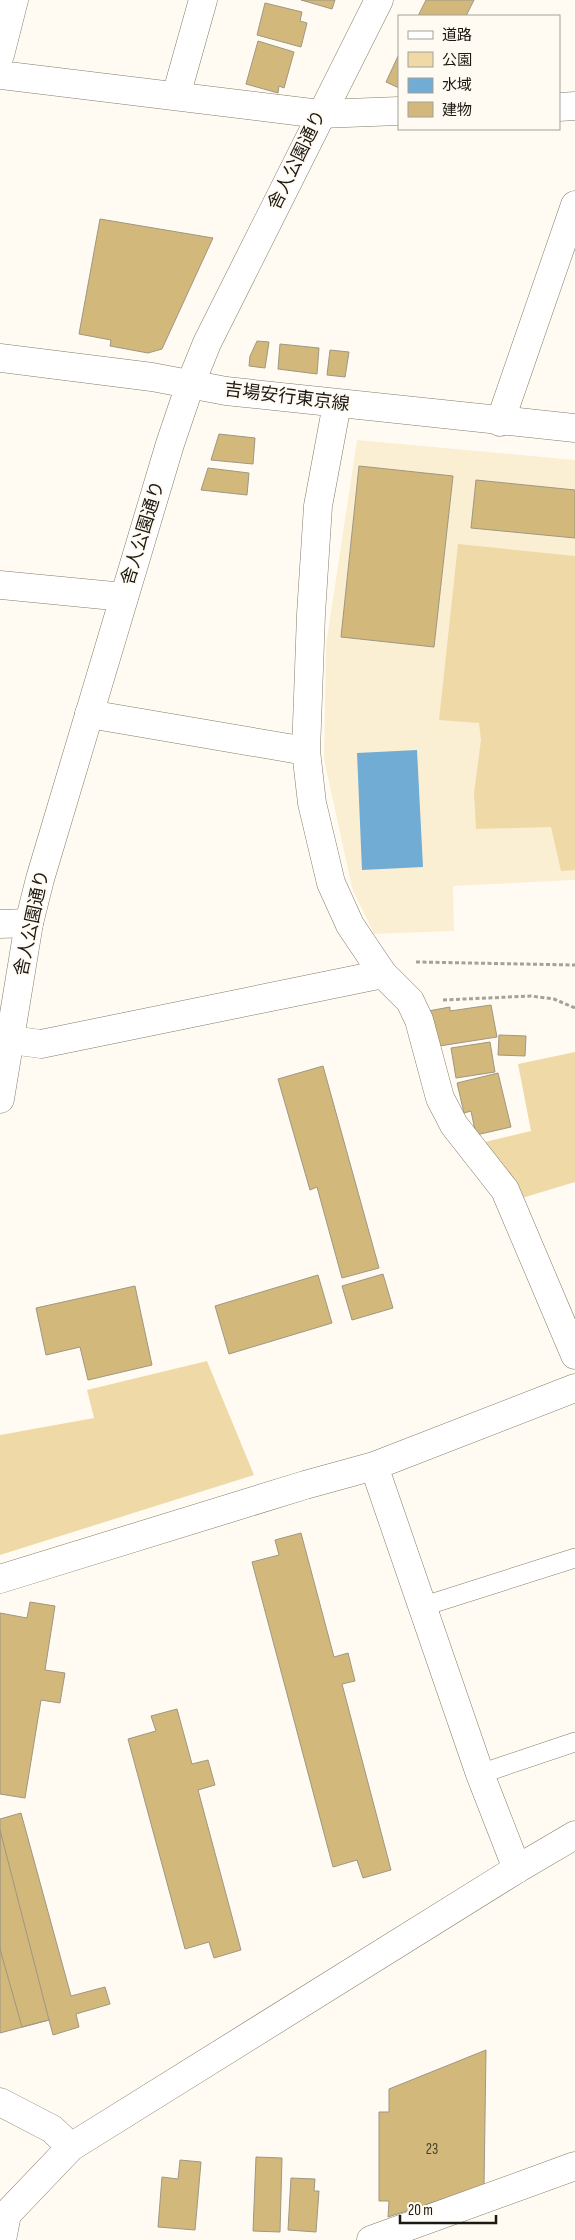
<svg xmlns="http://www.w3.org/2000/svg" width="575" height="2240" font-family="'Sofia Sans Condensed','Noto Sans JP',sans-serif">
<rect width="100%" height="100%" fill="#fffbf3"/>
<!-- built -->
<path fill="#fbefd3" d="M357 440 575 460V880L453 886 454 931 374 934 352 888 324 759 326 645Z"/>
<!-- green -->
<path fill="#efd9a7" d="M458 544 575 556V870L561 871 551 827 476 829 474 793 481 740 479 723 439 720Z
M575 1052V1182L522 1198 481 1143 531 1131 518 1064Z
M207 1361 254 1475 0 1555V1435L94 1418 87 1390Z"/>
<!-- water -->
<path fill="#71acd5" d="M417 750 423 867 362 870 357 753Z"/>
<!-- building -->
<path fill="#d2b87a" stroke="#9f9783" d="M301 0H335L332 9Z
M426 0H474L466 16H418Z
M265 3 302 12 300 21 307 23 301 47 257 35Z
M258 41 294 52 284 88 279 86 278 93 246 84Z
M399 54V88L386 82Z
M100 219 213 238 162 349 148 353 110 346 111 340 79 334Z
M257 341 269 342 265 368 249 366 250 356Z
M280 344 319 348 317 374 278 369Z
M330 350 349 352 345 377 327 375Z
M219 434 255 438 253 464 211 460Z
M359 466 453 476 434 647 341 637Z
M208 468 249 473 247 495 201 490Z
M476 480 575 490V538L471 528Z
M491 1005 497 1037 433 1047 428 1011 450 1007V1011Z
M499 1035 526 1036 525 1056 498 1055Z
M490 1042 495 1072 456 1078 451 1048Z
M323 1066 379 1268 342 1278 317 1187 310 1190 278 1079Z
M498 1073 511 1127 476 1135 471 1111 464 1113 457 1083Z
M383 1274 393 1308 352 1320 342 1286Z
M318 1275 332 1323 229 1354 215 1306Z
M135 1286 152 1365 88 1380 80 1347 46 1355 36 1308Z
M301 1533 334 1657 348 1653 355 1681 342 1684 391 1870 363 1878 357 1860 333 1867 252 1562 279 1555 275 1540Z
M30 1602 55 1606 45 1670 65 1673 60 1703 41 1700 25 1798 0 1794V1613L27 1618Z
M177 1709 192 1764 208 1760 215 1785 198 1790 241 1950 214 1958 209 1942 185 1949 128 1739 156 1731 151 1716Z
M21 1813 71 1996 105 1987 110 2004 76 2014 79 2027 53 2035 49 2020 22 2027 0 1949V1819Z
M0 1830 49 2020 0 2033Z
M486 2050 484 2186 388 2217 389 2201H379V2112H389V2089Z
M256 2157 282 2158 280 2232 253 2231Z
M180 2160 201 2162 195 2230 158 2227 162 2177 178 2179Z
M291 2178 315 2179 314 2191H319L316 2232 288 2230Z"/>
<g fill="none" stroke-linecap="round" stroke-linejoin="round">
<!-- service casing -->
<g stroke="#847c6a" stroke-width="20">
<path id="service" d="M421 1607 575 1558
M480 1774 575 1742"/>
</g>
<!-- minor casing -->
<g stroke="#847c6a" stroke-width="29">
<path id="minor" d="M0 55 14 0
M0 75 320 114 399 111
M176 96 203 0
M559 107 575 106
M337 404 318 506 311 614 306 751 312 803 331 883 350 925 383 974 410 1001 419 1020 440 1098 454 1125 505 1190 575 1355
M500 422 575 205
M0 585 124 597
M89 714 306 751
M0 924 29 923
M11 1040 41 1044 383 974
M374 1466 480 1774 517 1869
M0 1579 305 1485 374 1466 575 1388
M0 2102 52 2129 71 2147
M371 2240 575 2166"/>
</g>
<!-- tertiary casing -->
<g stroke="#847c6a" stroke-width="29">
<path id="tertiary" d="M0 1099 29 923 40 879 170 444 190 385 207 343 379 0
M2 2240 7 2214 71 2147 517 1869 575 1835"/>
</g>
<!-- secondary casing -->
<g stroke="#847c6a" stroke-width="29">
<path id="secondary" d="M0 358 152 377 226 391 575 428"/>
</g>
<!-- path -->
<path stroke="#a5a19a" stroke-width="3" stroke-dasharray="4 2.5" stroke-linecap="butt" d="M416 962 575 965
M443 1000 531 996 554 999 575 1008"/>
<!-- service -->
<use href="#service" stroke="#fff" stroke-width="19"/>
<!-- minor -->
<use href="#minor" stroke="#fff" stroke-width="28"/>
<!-- tertiary -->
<use href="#tertiary" stroke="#fff" stroke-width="28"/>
<!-- secondary -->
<use href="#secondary" stroke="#fff" stroke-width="28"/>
</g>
<g text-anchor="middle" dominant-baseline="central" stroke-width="4" stroke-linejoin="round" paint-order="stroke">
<!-- number labels -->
<g font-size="15" fill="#4a412c">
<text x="432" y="2149">23</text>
</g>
<!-- street labels -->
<g font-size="18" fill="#1c1912" stroke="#fffbf3">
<text transform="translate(297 160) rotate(-64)">舎人公園通り</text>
<text transform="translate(287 397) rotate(7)">吉場安行東京線</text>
<text transform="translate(143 533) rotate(-73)">舎人公園通り</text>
<text transform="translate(32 923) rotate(-78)">舎人公園通り</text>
</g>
</g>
<!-- legend -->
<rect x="398" y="15" width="162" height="115" fill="#fffbf3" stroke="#a4a199"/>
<rect x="408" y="31" width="25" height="8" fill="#ffffff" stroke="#a4a199"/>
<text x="442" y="40" font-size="15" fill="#1c1912">道路</text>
<rect x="408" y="52" width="25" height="15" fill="#efd9a7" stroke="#a4a199"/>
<text x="442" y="65" font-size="15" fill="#1c1912">公園</text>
<rect x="408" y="78" width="25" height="15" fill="#71acd5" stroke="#a4a199"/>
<text x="442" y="90" font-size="15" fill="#1c1912">水域</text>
<rect x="408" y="102" width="25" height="15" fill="#d2b87a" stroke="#a4a199"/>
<text x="442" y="115" font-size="15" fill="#1c1912">建物</text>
<!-- scale -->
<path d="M400 2215v8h96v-8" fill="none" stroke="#1c1912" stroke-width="2.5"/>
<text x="408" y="2215" font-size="15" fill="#1c1912" stroke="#fffbf3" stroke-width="4" paint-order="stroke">20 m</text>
</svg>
